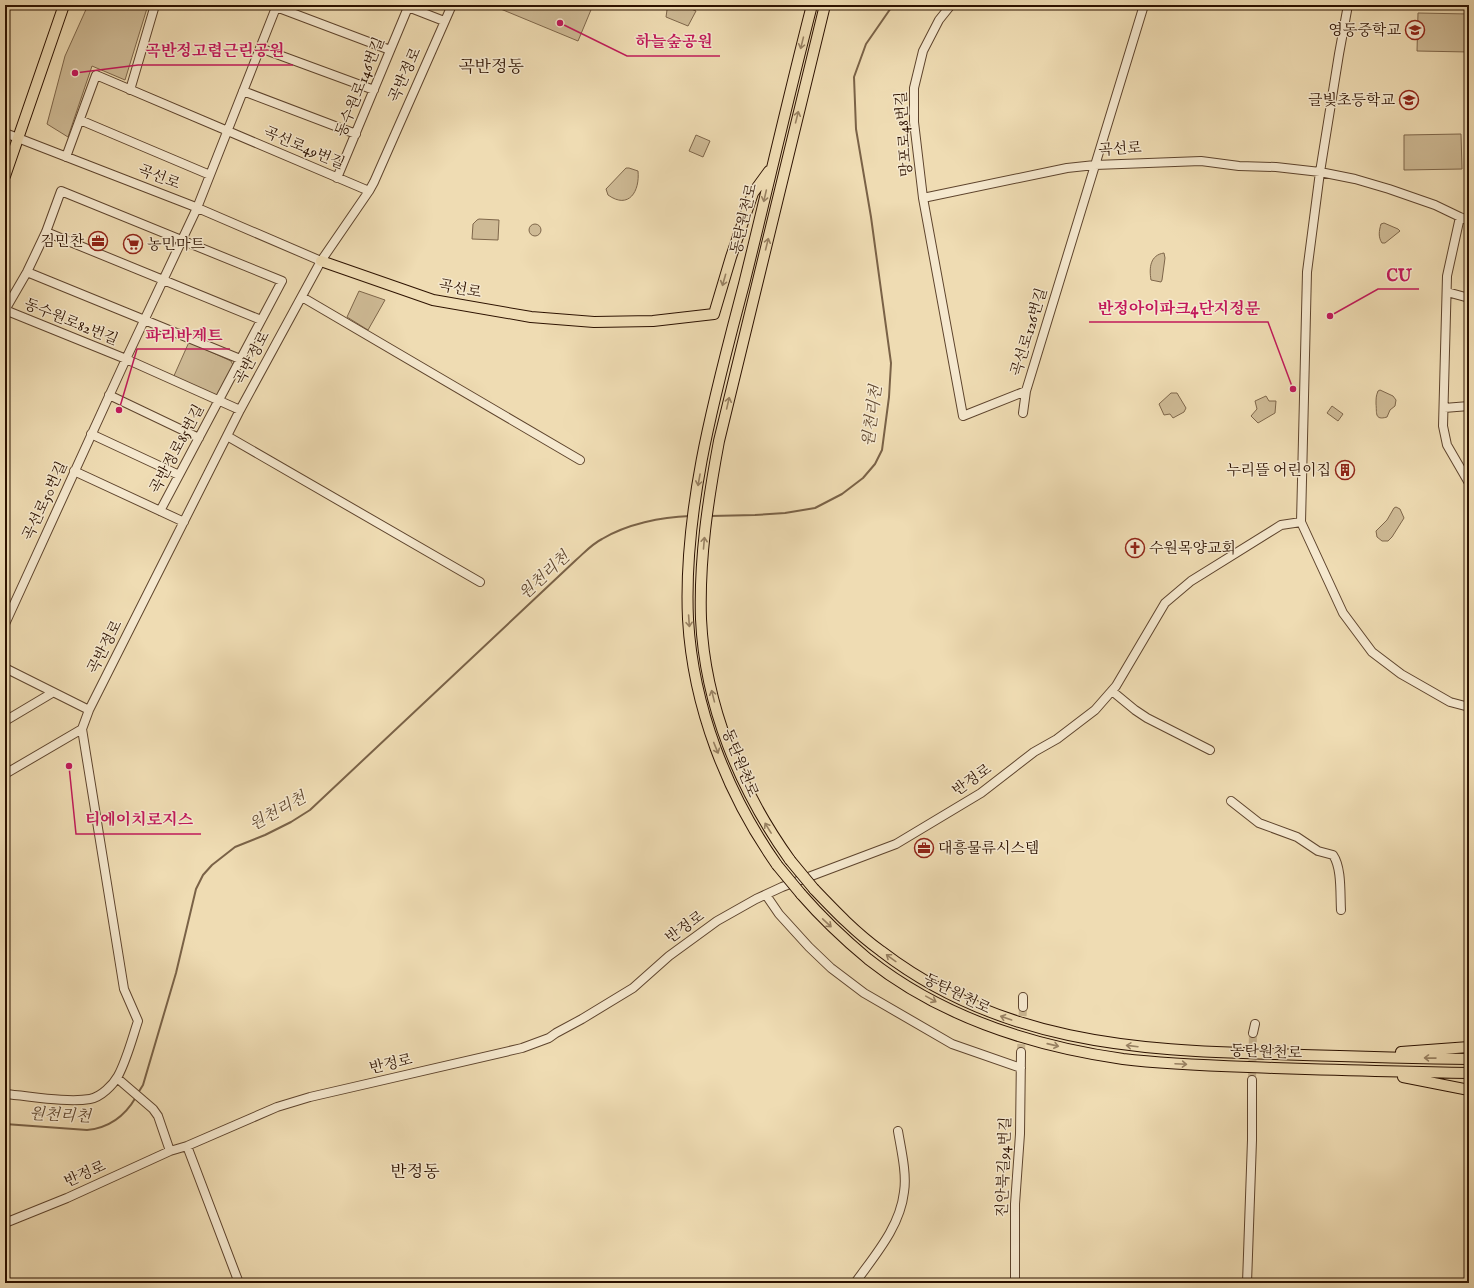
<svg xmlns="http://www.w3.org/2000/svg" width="1474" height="1288" font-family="'IM FELL English','Noto Serif KR',serif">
<rect width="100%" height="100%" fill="#efdcb3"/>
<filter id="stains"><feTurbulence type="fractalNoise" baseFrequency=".005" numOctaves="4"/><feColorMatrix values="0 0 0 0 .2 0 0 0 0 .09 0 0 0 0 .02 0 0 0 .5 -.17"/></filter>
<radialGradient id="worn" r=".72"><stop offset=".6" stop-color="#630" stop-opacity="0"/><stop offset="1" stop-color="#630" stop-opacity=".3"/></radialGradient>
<!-- green -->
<path fill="#ceba95" stroke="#7e664a" d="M88 5H148L125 80 92 66 68 137 47 124 65 56Z
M491 5H593L578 41Z
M672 5H682L696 11 688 26 666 17 667 10Z
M1418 13 1469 14V52L1417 51Z
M1461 134 1462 169 1404 170V135Z
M696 135 710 141 703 157 689 151Z
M626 168H629L638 171C640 191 629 210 608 195L606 189Z
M479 219 499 220 498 240 472 239 473 224 477 220Z
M1384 223 1398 229 1400 231 1385 243H1382C1378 237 1379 231 1381 224Z
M529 230a6 6 0 1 1 12 0a6 6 0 1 1-12 0Z
M1164 253 1165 258 1162 280 1161 282 1151 280C1149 268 1150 255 1164 253Z
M359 291 385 300 368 330 347 317Z
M189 342 231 361 233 365 219 396 214 397 173 378Z
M1380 390 1393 396 1396 400 1395 406 1390 410 1387 417C1374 421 1377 412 1376 404 1376 398 1376 396 1378 391Z
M1171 393H1177L1186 408 1184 412 1173 418 1170 414 1164 415 1159 404Z
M1266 396 1269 401H1276L1275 413 1258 423 1251 416 1257 409 1255 401Z
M1332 406 1343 414 1338 421 1327 413Z
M1396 507 1400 509 1404 518 1392 537 1388 541H1382L1377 537 1376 531 1387 520 1394 508Z"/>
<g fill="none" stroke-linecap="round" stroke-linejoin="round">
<!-- stream -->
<path stroke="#7a6247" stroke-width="2" d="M711 516 755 515 785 513 815 508 842 494 863 478 875 464 882 450 889 397 891 363 871 217 856 129 854 77 866 44 893 5
M138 1093 143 1085 176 973 196 889 203 875 212 865 235 847 265 835 291 822 310 810 576 560C584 553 592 544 602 539 627 524 661 517 690 516
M5 1124 87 1130C109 1128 125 1116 136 1097"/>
<!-- minor-tunnel -->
<path stroke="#c8b48f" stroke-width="8" stroke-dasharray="8 4" stroke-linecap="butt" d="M1021 1052 1023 1007
M1252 1080 1253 1033"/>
<!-- minor casing -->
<g stroke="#5e442d" stroke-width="10">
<path id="minor" d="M271 5 390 50
M403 5 444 21
M951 5 939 20 923 51 914 88V122L923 198 963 416 1026 391 1144 5
M1348 5 1339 54 1320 172 1307 272 1301 522 1343 613 1372 652 1401 674 1450 702 1469 707
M260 48 374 90
M130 90 155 5
M243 91 356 134
M80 120 210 175
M5 133 193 206 321 261
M66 157 96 75 369 191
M337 178 409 5
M923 198 1067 168 1095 165 1201 161 1239 166 1276 167 1320 172 1355 179 1389 189 1435 205 1460 217
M1469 221 1460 217 1447 276 1443 426 1447 445 1469 483
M46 232 261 320
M27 272 240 359
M1447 292 1469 298
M302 297 580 460
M5 310 27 272 46 232 61 191 282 281 160 511
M5 310 126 359 240 410
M109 395 199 438
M1444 408 1469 406
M1023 413 1026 391
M91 434 179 475
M227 436 480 582
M74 471 184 522
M5 624 126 359 197 208 277 5
M5 668 89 710
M1112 691 1135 710 1147 718 1210 750
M5 721 52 693
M5 774 82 729 89 710 240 410 321 261 369 191 374 182 452 5
M1231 801 1259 823 1297 837 1318 851 1333 855C1342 868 1340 894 1341 910
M766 895 779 914 809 947 831 968 864 993 952 1044 1021 1068
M1023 1007V997
M1253 1033 1255 1024
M117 1078 153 1109 158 1116 170 1151
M5 1094C30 1096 67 1103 90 1099 101 1097 113 1085 118 1076 127 1059 132 1039 138 1021L124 989 82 729
M187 1146 239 1283
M5 1223 67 1198 170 1151 187 1146 277 1107 310 1097 522 1048 549 1038 556 1033 582 1019 633 988 669 956 717 921 756 899 782 887 896 844 981 793 1034 752 1057 739 1095 710 1116 686 1165 603 1191 581 1281 525 1301 522
M855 1283C875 1255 900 1227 904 1192 907 1174 901 1149 898 1131
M1015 1283V1204L1020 1134 1021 1052
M1247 1283 1252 1140V1080"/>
</g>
<!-- major casing -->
<g stroke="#2d1200" stroke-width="12">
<path id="major" d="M5 176 64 5
M321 261 433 300 531 317 594 322 653 321 714 314 731 257 753 193 769 171
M790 860C740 790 705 706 701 619 699 559 708 500 719 441L825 5
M777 865C727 794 693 707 688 619 683 508 716 391 744 284 767 191 788 98 812 5
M814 889C835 911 856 933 881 951 998 1041 1134 1051 1275 1054 1340 1056 1404 1058 1469 1059
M801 894C821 917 844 939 868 959 941 1017 1032 1046 1123 1059 1173 1065 1224 1066 1274 1068 1339 1070 1404 1072 1469 1073
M1401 1052 1469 1047
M1403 1077 1469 1090"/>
</g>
<!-- minor -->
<use href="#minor" stroke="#f5e8ce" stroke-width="8"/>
<!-- major -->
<use href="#major" stroke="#efdcb3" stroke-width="10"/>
<!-- major-bridge casing -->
<g stroke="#2d1200" stroke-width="12" stroke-linecap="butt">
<path id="major-bridge" d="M790 860 814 889
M777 865 801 894"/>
</g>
<!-- major-bridge -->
<use href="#major-bridge" stroke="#efdcb3" stroke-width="10"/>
</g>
<!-- one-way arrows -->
<defs><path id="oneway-shaft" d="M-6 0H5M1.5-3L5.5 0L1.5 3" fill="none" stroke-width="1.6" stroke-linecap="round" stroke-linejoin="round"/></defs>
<g stroke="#988162">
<use href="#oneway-shaft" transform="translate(802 43) rotate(104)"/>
<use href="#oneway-shaft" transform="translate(797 117) rotate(-76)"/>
<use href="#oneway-shaft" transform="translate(765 196) rotate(103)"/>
<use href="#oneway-shaft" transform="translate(767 244) rotate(-76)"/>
<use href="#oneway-shaft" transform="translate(724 280) rotate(106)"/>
<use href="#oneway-shaft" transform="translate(728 403) rotate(-77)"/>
<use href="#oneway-shaft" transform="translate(699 480) rotate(100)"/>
<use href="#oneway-shaft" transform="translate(704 543) rotate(-85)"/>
<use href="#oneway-shaft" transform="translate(689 621) rotate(86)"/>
<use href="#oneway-shaft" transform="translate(713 696) rotate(-104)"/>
<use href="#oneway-shaft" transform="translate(716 748) rotate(68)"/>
<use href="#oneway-shaft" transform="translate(768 828) rotate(-122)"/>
<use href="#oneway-shaft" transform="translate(827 923) rotate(43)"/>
<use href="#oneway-shaft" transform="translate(891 958) rotate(-144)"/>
<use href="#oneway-shaft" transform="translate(931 999) rotate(29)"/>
<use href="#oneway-shaft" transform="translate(1006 1018) rotate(-161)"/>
<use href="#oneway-shaft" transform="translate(1053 1045) rotate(13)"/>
<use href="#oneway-shaft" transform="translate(1132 1046) rotate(-173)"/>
<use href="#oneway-shaft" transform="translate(1430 1058) rotate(-179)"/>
<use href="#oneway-shaft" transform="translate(1181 1064) rotate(3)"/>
</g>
<!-- icons -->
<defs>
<g id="school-ring" transform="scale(1)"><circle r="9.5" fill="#f5e8ce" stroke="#8f2418" stroke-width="1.5"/><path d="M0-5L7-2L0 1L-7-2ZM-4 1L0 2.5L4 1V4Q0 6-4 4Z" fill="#8f2418"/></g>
<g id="office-ring" transform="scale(1)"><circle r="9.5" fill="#f5e8ce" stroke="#8f2418" stroke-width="1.5"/><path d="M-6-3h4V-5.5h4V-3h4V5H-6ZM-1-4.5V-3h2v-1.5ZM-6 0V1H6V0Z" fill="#8f2418"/></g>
<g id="supermarket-ring" transform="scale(1)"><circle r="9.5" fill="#f5e8ce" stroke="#8f2418" stroke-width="1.5"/><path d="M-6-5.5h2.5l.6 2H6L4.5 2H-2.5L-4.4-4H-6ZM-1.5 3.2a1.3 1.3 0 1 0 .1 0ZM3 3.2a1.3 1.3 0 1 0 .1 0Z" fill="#8f2418"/></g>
<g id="building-ring" transform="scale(1)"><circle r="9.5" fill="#f5e8ce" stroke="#8f2418" stroke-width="1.5"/><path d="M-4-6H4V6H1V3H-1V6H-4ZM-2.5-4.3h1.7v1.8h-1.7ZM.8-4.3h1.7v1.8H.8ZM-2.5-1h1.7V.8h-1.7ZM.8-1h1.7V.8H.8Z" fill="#8f2418"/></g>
<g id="church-ring" transform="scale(1)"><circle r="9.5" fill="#f5e8ce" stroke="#8f2418" stroke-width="1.5"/><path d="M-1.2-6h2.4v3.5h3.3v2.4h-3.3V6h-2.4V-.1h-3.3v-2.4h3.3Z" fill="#8f2418"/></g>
</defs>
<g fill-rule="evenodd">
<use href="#school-ring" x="1415" y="30"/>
<use href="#school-ring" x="1409" y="100"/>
<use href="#office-ring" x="98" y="241"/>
<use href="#supermarket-ring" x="133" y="244"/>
<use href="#building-ring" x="1345" y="470"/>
<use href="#church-ring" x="1135" y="548"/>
<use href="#office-ring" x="924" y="848"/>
</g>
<g text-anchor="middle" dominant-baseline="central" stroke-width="3" stroke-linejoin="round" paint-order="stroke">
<!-- poi labels -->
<g font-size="15" fill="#2d1200" stroke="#f5e8ce" text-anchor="end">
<text x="1401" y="30">영동중학교</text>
<text x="1395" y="100">글빛초등학교</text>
<text x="84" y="241">김민찬</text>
<text x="147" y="244" text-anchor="start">농민마트</text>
<text x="1331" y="470">누리뜰 어린이집</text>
<text x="1149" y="548" text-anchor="start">수원목양교회</text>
<text x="938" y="848" text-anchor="start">대흥물류시스템</text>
</g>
<!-- street labels -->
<g font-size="15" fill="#2d1200" stroke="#f5e8ce">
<text transform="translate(405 75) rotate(-66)">곡반정로</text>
<text transform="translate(360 87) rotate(-68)">동수원로146번길</text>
<text transform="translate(904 134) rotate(-94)">망포로48번길</text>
<text transform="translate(304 148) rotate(23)">곡선로49번길</text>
<text transform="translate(1120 149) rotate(-3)">곡선로</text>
<text transform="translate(159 177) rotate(21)">곡선로</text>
<text transform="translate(744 219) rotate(-77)">동탄원천로</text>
<text transform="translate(460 289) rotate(11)">곡선로</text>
<text transform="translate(71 322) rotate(22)">동수원로82번길</text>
<text transform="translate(1029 332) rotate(-73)">곡선로126번길</text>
<text transform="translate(252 358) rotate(-62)">곡반정로</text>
<text transform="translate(177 449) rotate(-62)">곡반정로85번길</text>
<text transform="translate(45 501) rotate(-65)">곡선로50번길</text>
<text transform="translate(105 647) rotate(-63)">곡반정로</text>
<text transform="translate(740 763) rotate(68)">동탄원천로</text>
<text transform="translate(972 780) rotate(-35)">반정로</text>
<text transform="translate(685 927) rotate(-36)">반정로</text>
<text transform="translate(957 994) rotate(26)">동탄원천로</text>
<text transform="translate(1266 1052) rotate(2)">동탄원천로</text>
<text transform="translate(391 1064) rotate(-13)">반정로</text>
<text transform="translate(1004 1167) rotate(-88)">진안북길94번길</text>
<text transform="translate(85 1174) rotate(-24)">반정로</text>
</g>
<!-- water labels -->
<g font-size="16" font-style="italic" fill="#60472f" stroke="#f5e8ce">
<text transform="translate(873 416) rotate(-82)">원천리천</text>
<text transform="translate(545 576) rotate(-43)">원천리천</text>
<text transform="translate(278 812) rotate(-29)">원천리천</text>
<text transform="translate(60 1116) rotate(3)">원천리천</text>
</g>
<!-- quarter labels -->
<g font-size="17" fill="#2d1200" stroke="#f5e8ce">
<text x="491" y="67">곡반정동</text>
<text x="415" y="1172">반정동</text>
</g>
</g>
<!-- callouts -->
<path fill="none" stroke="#c2185b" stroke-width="1.5" d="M560 23L627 56H720M75 73L138 65H293M1330 316L1378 289H1419M1293 389L1268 322H1089M119 410L137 349H230M69 766L76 834H201"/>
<g fill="#c2185b" stroke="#f5e8ce" stroke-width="1.5">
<circle cx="560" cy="23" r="4"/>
<circle cx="75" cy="73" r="4"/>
<circle cx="1330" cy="316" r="4"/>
<circle cx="1293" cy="389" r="4"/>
<circle cx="119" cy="410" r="4"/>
<circle cx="69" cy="766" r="4"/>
</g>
<g font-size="16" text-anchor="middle" font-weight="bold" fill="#c2185b" stroke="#f5e8ce" stroke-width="3" stroke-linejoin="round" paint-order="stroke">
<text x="674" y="47">하늘숲공원</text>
<text x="215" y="56">곡반정고렴근린공원</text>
<text x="1399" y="281">CU</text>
<text x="1179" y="314">반정아이파크4단지정문</text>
<text x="184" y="341">파리바게트</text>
<text x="139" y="825">티에이치로지스</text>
</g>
<!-- margin -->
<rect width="1474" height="1288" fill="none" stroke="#efdcb3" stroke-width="20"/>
<rect x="6" y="6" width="1462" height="1276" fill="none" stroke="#2d1200" stroke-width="2"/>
<rect x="10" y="10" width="1454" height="1268" fill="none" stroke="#2d1200"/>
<rect width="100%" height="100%" filter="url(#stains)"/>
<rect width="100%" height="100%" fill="url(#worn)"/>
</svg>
